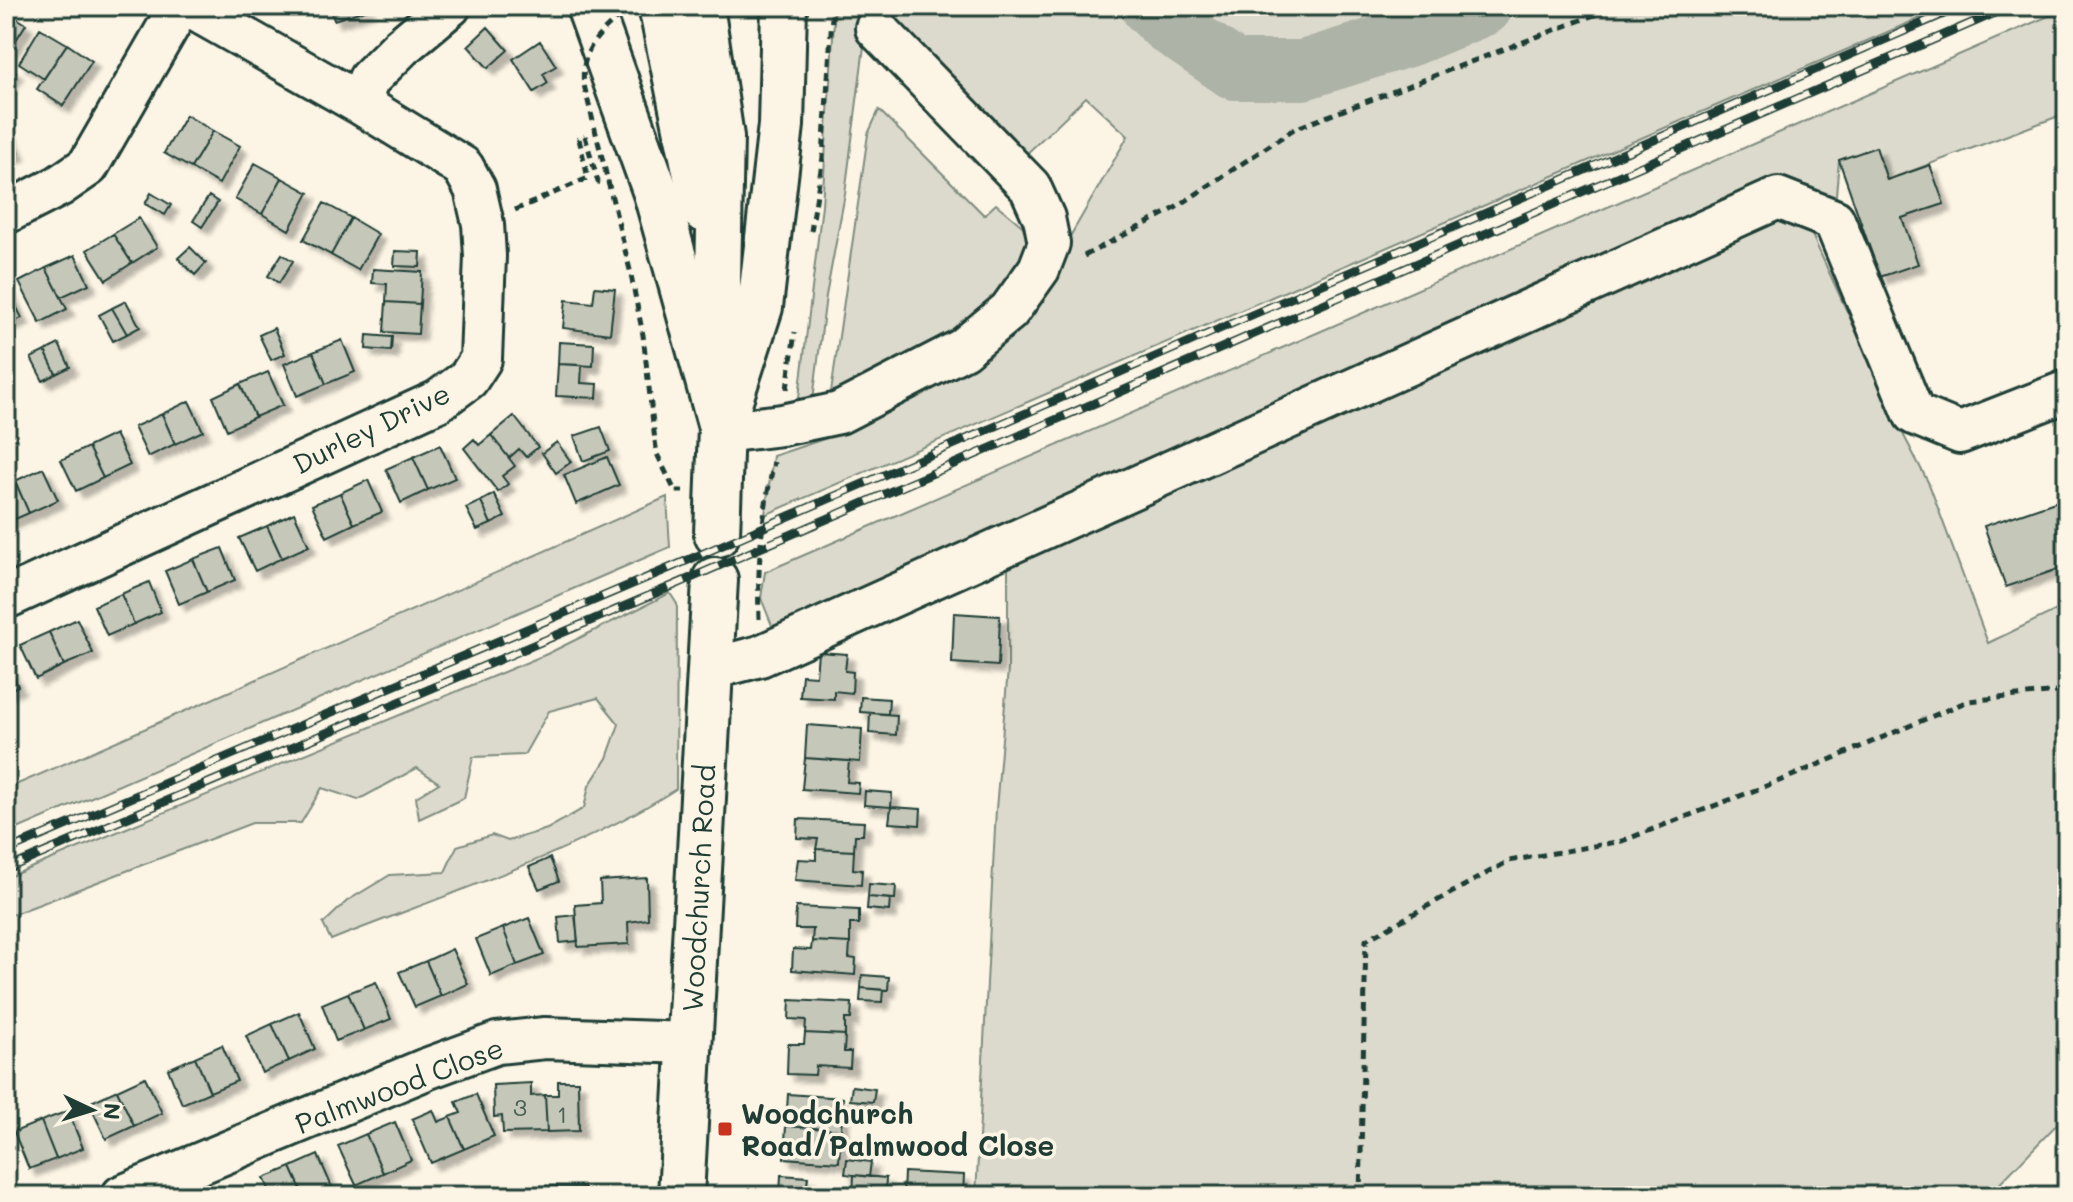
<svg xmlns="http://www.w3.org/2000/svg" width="2073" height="1202" font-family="Mali,sans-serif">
<defs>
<filter id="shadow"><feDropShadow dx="7" dy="7" stdDeviation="2" flood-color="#0004"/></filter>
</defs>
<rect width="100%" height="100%" fill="#fcf5e5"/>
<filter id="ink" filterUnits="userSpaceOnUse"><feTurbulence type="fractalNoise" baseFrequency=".0125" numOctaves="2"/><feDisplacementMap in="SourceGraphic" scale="16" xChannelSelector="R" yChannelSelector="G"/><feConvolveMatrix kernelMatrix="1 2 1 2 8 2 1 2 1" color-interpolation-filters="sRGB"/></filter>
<g filter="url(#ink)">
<!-- green -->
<path fill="#dcdacc" stroke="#7e8c80" stroke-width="2" d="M835 6H1948L765 515 773 456 833 436 969 363 1034 299 1128 136 1086 97 1017 163 866 31 845 194 826 296 813 400 797 414 822 205Z
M2067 8V113L1887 180 1876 148 1839 160 1835 207 1778 209 1812 235 1902 432 1929 484 1988 643 2067 605V1120L2058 1123 1988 1196H976L996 809 1008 669V562L775 633 761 598 765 572Z
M879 110 984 215 996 204 1027 230 1031 252 960 340 830 399 868 134Z
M667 497 670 547 6 834V789C228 694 446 594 667 497Z
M670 593 677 604 676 789C576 853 442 896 331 940L323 924 347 901 390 875 445 872 457 846 492 835 508 841 547 829 584 808 589 786 607 758 619 724 598 698 549 711 524 755 473 757 464 798 419 819 416 797 439 783 417 768 358 800 322 788 301 823H252L6 917V878L547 654Z"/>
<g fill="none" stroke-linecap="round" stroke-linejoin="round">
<!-- river -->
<path stroke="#aeb3a7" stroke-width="60" d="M1150 6 1168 24 1235 70H1303L1411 36 1483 6"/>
</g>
<!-- building -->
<path fill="#c5c7b9" stroke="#1f3d34" stroke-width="2" filter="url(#shadow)" d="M329 6H367L368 9 334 20Z
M6 11 26 24 6 56Z
M488 27 508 50 488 68 468 46Z
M40 28 67 44 44 79 19 63Z
M540 41 556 66 543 74 548 83 534 92 513 59Z
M67 44 92 61 63 106 37 89Z
M6 66 16 72 6 88Z
M186 115 213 131 191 168 164 153Z
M7 128 18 153 6 159V128Z
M213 131 240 146 219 184 191 168Z
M1876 147 1887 180 1930 165 1944 204 1902 218 1918 264 1880 277 1839 160Z
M255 163 282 178 262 214 235 199Z
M282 178 309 193 289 230 262 214Z
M151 193 171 205 165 215 145 204Z
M209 196 218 202 202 227 193 221Z
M324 203 351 218 331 255 303 240Z
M139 218 157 247 132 263 113 234Z
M351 218 378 234 358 270 331 255Z
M113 234 132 263 106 280 87 250Z
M190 247 206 263 195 275 178 258Z
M395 251 421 252 420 267 394 266Z
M282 254 293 261 279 283 268 276Z
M75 255 89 284 61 297 46 268Z
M46 268 67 309 40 323 19 282Z
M373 269 422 272 420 304 386 302 387 284 372 283Z
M6 286 22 318 6 325Z
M595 287 615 289 610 334 563 328 566 300 593 303Z
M126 301 140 327 127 334 112 308Z
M386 302 420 304 418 334 384 332Z
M112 308 127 334 113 341 99 315Z
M274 328 285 354 271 360 259 335Z
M367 335 392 337 391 351 366 349Z
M342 340 355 372 326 384 313 352Z
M559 342 594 344 593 366 558 364Z
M59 344 70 367 56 374 45 351Z
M45 351 56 374 43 381 31 358Z
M313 352 326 384 297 396 284 364Z
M558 364 582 365 581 383 598 384 597 398 556 396Z
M268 372 283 405 255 417 240 384Z
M240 384 255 417 227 430 213 397Z
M189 401 203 431 175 444 162 414Z
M162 414 175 444 148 457 134 427Z
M514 416 538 447 526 457 519 449 509 458 491 435Z
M601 427 610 451 583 461 574 436Z
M115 434 130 465 103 478 88 447Z
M491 435 515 466 502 476 508 484 498 492 464 448 474 439 479 445Z
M557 442 571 462 556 473 542 453Z
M440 445 455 478 428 490 413 457Z
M88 447 103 478 76 491 61 460Z
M413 457 428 490 401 503 386 469Z
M607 457 619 485 576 504 564 475Z
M43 468 58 500 29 513 15 481Z
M368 480 382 512 354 524 340 493Z
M15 481 29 513 6 523V485Z
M340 493 354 524 327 537 312 505Z
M494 494 505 517 491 524 481 501Z
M2067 498V566L2006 587 1984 526Z
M481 501 491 524 477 530 466 508Z
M294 513 309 546 282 558 267 526Z
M267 526 282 558 255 571 239 538Z
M222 548 235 580 207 592 193 559Z
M193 559 207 592 179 604 165 571Z
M149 582 161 612 134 624 121 594Z
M121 594 134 624 107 636 94 606Z
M954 613 1000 616 998 666 952 663Z
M77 619 93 653 64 665 49 632Z
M49 632 64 665 36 679 20 645Z
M818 652 847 654 845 671 853 672 852 693 834 691V699L800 697 802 675 816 676Z
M6 662 18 686 6 692Z
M861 697 889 699 888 714 860 712Z
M870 713 897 715 896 735 869 733Z
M807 725 862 729 860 762 805 758Z
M805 758 849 761 847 782 859 783 858 793 802 789Z
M865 791 892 793 891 807 864 805Z
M891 807 921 809 920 825 889 823Z
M798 819 864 822 863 835H855L854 851 816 849 818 839 797 838Z
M816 849 854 851 853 869 862 870 861 885 795 880 798 859 816 860Z
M550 858 559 881 539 889 529 867Z
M647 878 648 919 628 922 629 944 578 947 575 905 601 903 600 881Z
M869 884 896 886 895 899 868 897Z
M868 897 890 899 889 911 867 909Z
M796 907 859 910V924H850V943L812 941 813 929H795Z
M575 915 578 941 560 943 558 917Z
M529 918 544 955 517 965 503 928Z
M503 928 517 965 491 976 476 939Z
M812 941 850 943 849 958 856 959 855 975 792 970 793 949 811 950Z
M452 949 468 984 441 996 426 961Z
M426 961 441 996 415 1007 399 972Z
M862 975 889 977 888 990 861 988Z
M376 982 391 1019 364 1030 348 993Z
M861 988 883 990 882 1002 860 1001Z
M348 993 364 1030 336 1041 322 1004Z
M790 1000 852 1003 851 1019H845V1035L805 1033 806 1020 789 1019Z
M299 1012 315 1049 289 1061 272 1024Z
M272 1024 289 1061 262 1073 246 1036Z
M805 1033 845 1035 844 1052H851L850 1068 816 1066 815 1075 787 1074 788 1044H804Z
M222 1045 237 1081 210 1092 195 1057Z
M195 1057 210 1092 182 1104 168 1069Z
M145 1077 162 1113 134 1126 117 1090Z
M558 1081H578L579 1131 547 1132 545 1095H558Z
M531 1083V1096L545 1095 547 1132 503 1133 502 1116 494 1117 493 1085Z
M852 1086 875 1089 873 1102 850 1100Z
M117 1090 134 1126 106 1139 89 1103Z
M476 1094 494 1136 464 1149 450 1117 461 1113 456 1102Z
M788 1094 843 1098 841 1130 786 1126Z
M433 1110 438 1122 450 1117 464 1149 431 1163 412 1119Z
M68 1111 83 1148 56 1159 41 1121Z
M41 1121 56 1159 29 1169 14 1132Z
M395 1122 411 1160 383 1173 366 1134Z
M786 1126 841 1130 839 1162 784 1158Z
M366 1134 383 1173 356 1185 338 1146Z
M318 1155 334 1192 324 1196H304L291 1167Z
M847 1159 871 1162 869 1177 845 1174Z
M291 1167 304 1196H272L264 1178Z
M904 1172 964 1175 963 1196H903Z
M781 1175 808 1177 806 1192 843 1196H780Z
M854 1175 886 1178 885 1196H853Z
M531 1186 585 1187 584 1196H531Z
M247 1189 250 1196H232Z"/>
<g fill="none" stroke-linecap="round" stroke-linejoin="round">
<!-- minor casing -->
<g stroke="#1f3d34" stroke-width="46">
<path id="minor" d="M359 103 369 79 401 47 450 6
M6 213 59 186 88 166 180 6
M721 432 782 425 839 413 963 349 1009 311 1039 269 1049 243 1044 218 1030 187 876 28
M6 598 438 401 468 379 481 359 485 256 483 224 475 189 463 167 359 103 188 6
M711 669 760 656 1778 198 1834 220 1914 414 1960 433 2067 391
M122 1196 426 1069 497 1043 545 1038 689 1043"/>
</g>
<!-- major casing -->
<g stroke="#1f3d34" stroke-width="50">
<path id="major" d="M661 6 703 209
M701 6 721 137 718 278 720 398"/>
</g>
<!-- highway casing -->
<g stroke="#1f3d34" stroke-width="50">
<path id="highway" d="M589 6 656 193 721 427 717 534
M721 427 760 307 781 125 784 6
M681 1196 715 580"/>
</g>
<!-- path -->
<path stroke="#1f3d34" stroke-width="5" stroke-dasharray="8 6" stroke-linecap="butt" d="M585 136 598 182 610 183
M515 210 588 178 579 139 585 136
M811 231 823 157 832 16 829 6
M1084 256 1172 210 1294 129 1618 6
M787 389 795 332
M655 441 657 454 675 491H683
M759 619C757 564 762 515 774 462
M1360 1196 1366 940 1509 861 1622 841 1787 778 1968 701 2067 691"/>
<!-- minor -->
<use href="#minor" stroke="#fcf5e5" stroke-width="40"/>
<!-- major -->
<use href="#major" stroke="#fcf5e5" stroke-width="44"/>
<!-- highway -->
<use href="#highway" stroke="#fcf5e5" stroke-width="44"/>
<!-- rail casing -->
<g stroke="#1f3d34" stroke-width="9">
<path id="rail" d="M6 851 672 567 1962 6
M6 869 670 587 2011 6"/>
</g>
<!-- rail -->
<use href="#rail" stroke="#fcf5e5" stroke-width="6" stroke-dasharray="18" stroke-linecap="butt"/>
<!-- path-bridge -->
<path stroke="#1f3d34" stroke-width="5" stroke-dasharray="8 6" stroke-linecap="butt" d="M631 6C604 30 579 46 584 85L630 270 643 335 655 441"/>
</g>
</g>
<!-- markers -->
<rect fill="#c8321e" stroke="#fcf5e5" stroke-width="3" x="717" y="1121" width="16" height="16" rx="4"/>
<g text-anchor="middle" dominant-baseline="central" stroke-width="7" stroke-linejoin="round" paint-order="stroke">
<!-- number labels -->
<g font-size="24" fill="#486055">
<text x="520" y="1106">3</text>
<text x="562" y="1113">1</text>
</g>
<!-- street labels -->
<g font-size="28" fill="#1f3d34" stroke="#fcf5e5">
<text transform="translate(371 428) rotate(-26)">Durley Drive</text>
<text transform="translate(698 888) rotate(-87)">Woodchurch Road</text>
<text transform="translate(399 1085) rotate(-21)">Palmwood Close</text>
</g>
<!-- poi labels -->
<g font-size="28" font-weight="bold" fill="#1f3d34" stroke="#fcf5e5" text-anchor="start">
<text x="741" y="1113">Woodchurch<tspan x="741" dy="32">Road/Palmwood Close</tspan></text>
</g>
</g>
<!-- margin -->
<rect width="2073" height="1202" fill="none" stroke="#fcf5e5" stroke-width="32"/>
<rect x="16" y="16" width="2041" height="1170" fill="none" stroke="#1f3d34" stroke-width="3" filter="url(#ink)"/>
<!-- north arrow -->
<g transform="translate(92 1110) rotate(94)" stroke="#fcf5e5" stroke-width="6" paint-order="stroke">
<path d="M0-6L14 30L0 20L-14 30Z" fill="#1f3d34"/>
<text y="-12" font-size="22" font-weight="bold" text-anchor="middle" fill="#1f3d34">N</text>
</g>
</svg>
